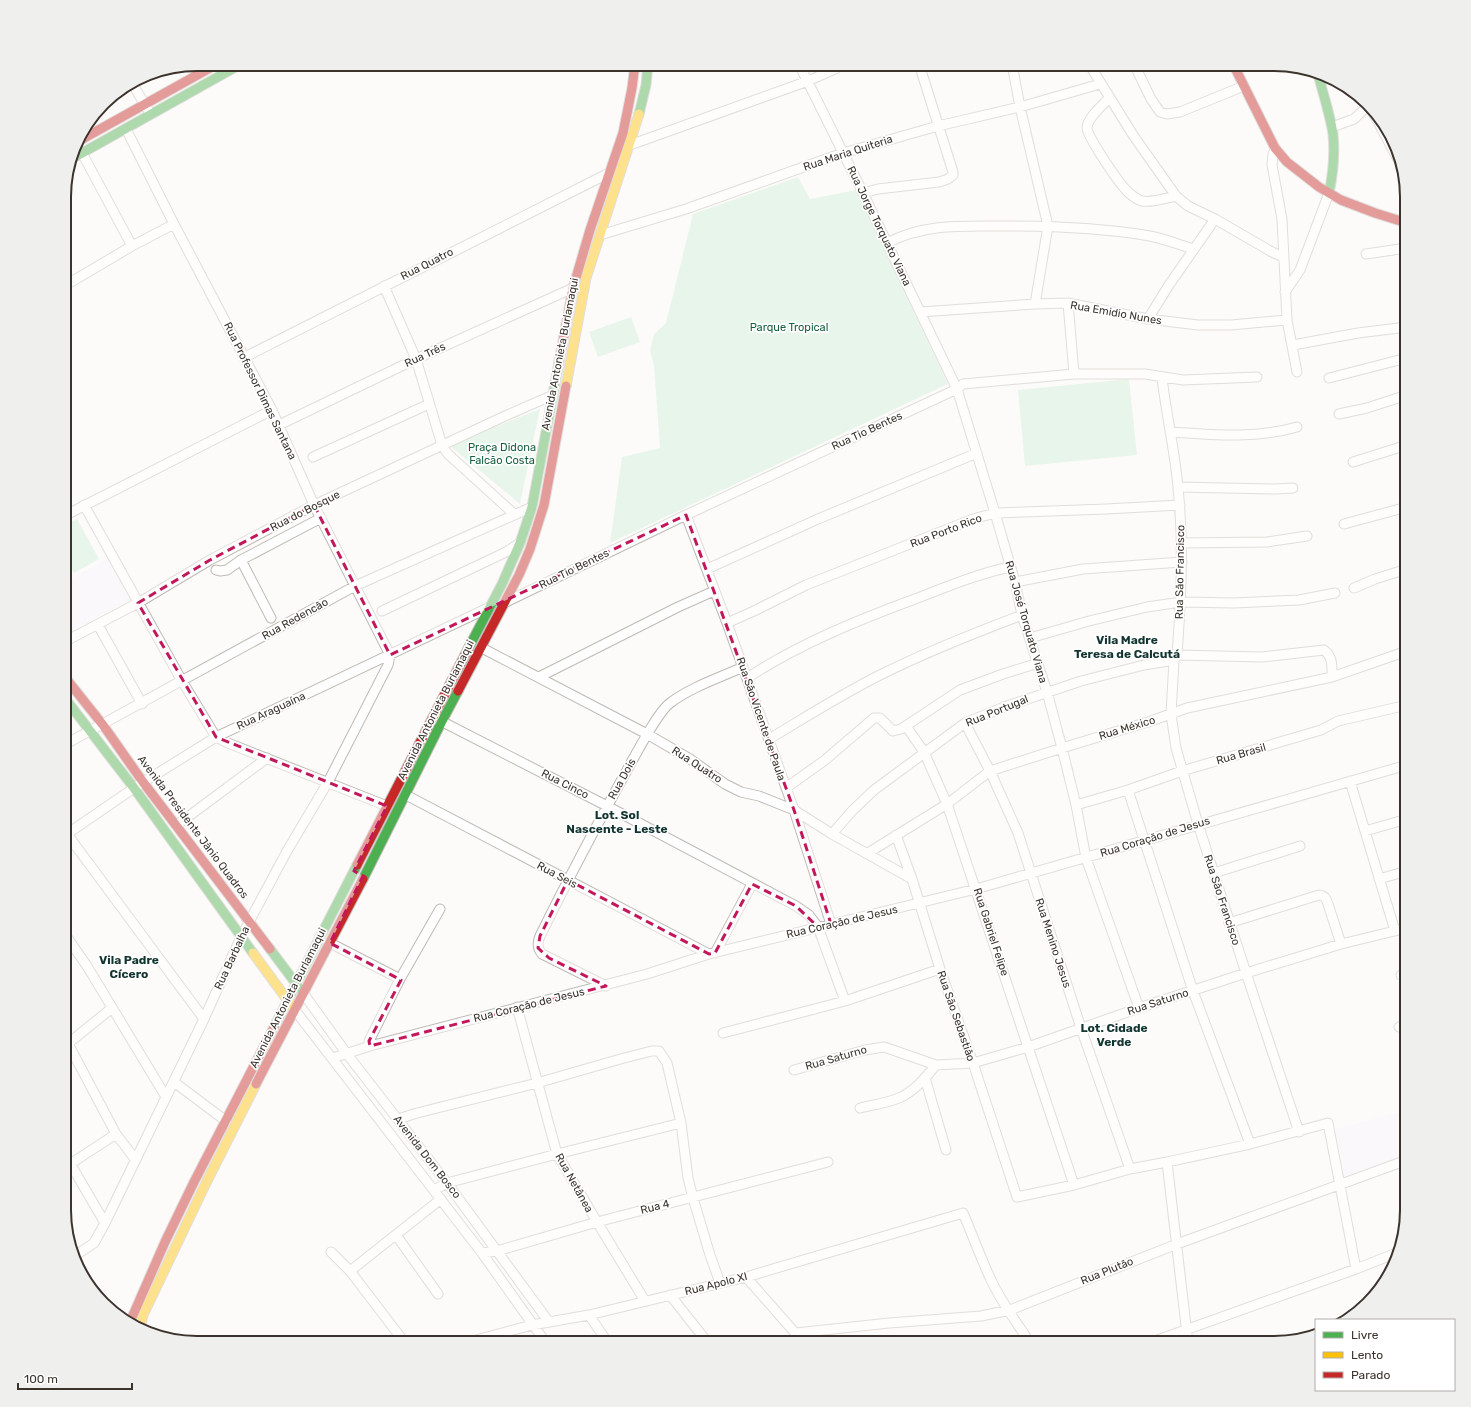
<svg xmlns="http://www.w3.org/2000/svg" width="1471" height="1407" font-family="Rubik,sans-serif">
<rect width="100%" height="100%" fill="#fdfbf9"/>
<!-- education -->
<path fill="#f9f4fc" d="M108 558 130 600 64 635V569L70 579Z
M1407 1110V1154L1345 1178 1335 1129Z"/>
<!-- green -->
<path fill="#cdeeda" d="M798 177 810 199 856 190 948 384 610 543 622 457 660 448 654 366 650 350 654 334 666 323 693 214Z
M631 317 640 342 598 357 589 332Z
M1129 379 1137 455 1025 466 1018 390Z
M540 409 520 504 449 445Z
M77 519 99 559 74 573 64 554V526Z"/>
<g fill="none" stroke-linecap="round" stroke-linejoin="round">
<!-- street casing -->
<g stroke="#bebab5" stroke-width="11">
<path id="street" d="M799 64 863 193 957 389 995 513 1015 582 1022 615 1047 692 1062 748 1076 805 1086 858 1139 1008
M1012 64 1020 107 1048 226 1035 304
M1089 64 1133 135 1176 196 1188 206 1215 219 1272 252 1283 257
M1134 64 1151 99 1160 112 1167 114 1180 112 1244 86
M132 83 148 110
M1109 98C1103 105 1087 118 1087 128 1088 138 1119 183 1127 191 1131 195 1136 199 1142 201 1152 203 1166 198 1176 196
M1369 105 1401 165
M1332 127 1354 119 1369 105
M630 145 808 81 835 69 844 64
M1275 148 1273 155 1272 165 1282 219 1287 320 1297 372
M82 153 132 246
M863 193 878 189 939 182 948 179 953 175V172L919 64
M600 235 686 209 843 153 938 126 1020 107 1100 84
M887 243C925 223 964 226 1005 226 1054 226 1103 228 1150 236 1165 239 1180 245 1194 249
M1366 254 1407 248
M64 284 71 282 132 246 174 224
M384 286 416 359 442 445 448 454 514 514
M1285 292 1300 270 1329 193
M1068 303 1074 374
M920 312 1035 304 1068 303 1148 319 1198 325H1231L1287 320
M1148 319 1169 285 1215 219
M1293 345 1358 333 1407 327
M245 357 609 173
M1162 377C1166 414 1175 451 1178 488 1184 544 1181 599 1177 655L1174 660 1171 714 1176 748 1198 824 1246 973 1299 1132
M1329 378 1407 358
M1339 414 1367 408 1407 395
M279 425 416 359 573 288
M1170 432C1213 435 1255 439 1297 427
M313 457 429 404
M1353 462 1407 445
M1178 487 1276 489 1293 488
M84 505 182 681 216 737 228 743 387 806
M686 515 727 623 794 810 831 924
M64 516 272 410
M1344 524 1407 507
M1182 543 1267 542 1307 536
M241 560 271 618
M707 569 818 519 977 453
M216 570 220 571 227 570 241 560 321 518
M1015 582 1083 569 1182 562
M1354 588 1375 579 1407 569
M504 603 686 515 957 389 963 384 1074 374H1145L1183 380 1257 377
M382 611 506 552 520 543
M727 623 754 611 806 585 973 519 995 513 1106 509 1180 505
M98 625 142 704
M1030 638 1089 621 1147 607 1181 602 1234 603 1299 600 1335 593
M64 642 138 603 210 560 314 505 505 416 553 395
M482 648 647 734 690 759 725 784 741 792 759 796 794 810 832 834 912 879
M1177 655 1262 657 1324 650C1333 657 1332 666 1332 677
M539 677 678 607 714 591
M747 678C799 644 858 620 915 599 946 587 977 574 1010 567
M437 719 607 806 796 906 809 915 818 927 845 1001
M965 723 990 771 1018 833 1081 1028 1130 1169
M906 726 924 752 947 804 1074 1185
M769 739C806 717 842 694 880 675 926 652 974 633 1022 615
M64 745 355 586 532 507
M1350 781 1395 931
M786 788 825 760 874 718H880L893 731 901 729 960 690 1003 674 1038 663
M1128 790 1193 991 1250 1144
M406 795 709 954
M1076 805 1128 790 1182 771 1321 730 1338 721 1407 705
M177 825 267 758
M1365 831 1407 819
M67 834 204 1019
M832 834 852 811 874 790 965 723 1004 707 1081 681 1144 665 1174 660
M896 835 912 879 940 969 973 1063 1017 1197 1074 1185 1130 1169 1167 1162 1250 1144 1328 1123 1356 1269
M64 836 134 788 216 737 490 607
M868 853 947 804 990 771 1062 748 1151 721 1187 708 1332 677 1407 651
M1214 873 1300 846
M1379 879 1407 871
M1229 923 1319 895C1325 896 1326 898 1328 904L1341 944
M64 933 87 966 166 1097
M330 943 400 979
M715 953 752 884
M1401 975 1407 974
M606 986 542 954C537 948 537 943 540 936 569 877 600 819 632 761 640 747 658 712 670 703 691 687 719 678 743 667
M303 993 347 1054 447 1183 549 1322
M517 1007 557 1154 597 1222 645 1301
M294 1009 482 1253 546 1343
M1399 1027 1407 1025
M723 1033 845 1001 940 969
M64 1036 116 1134 135 1159
M65 1046 112 1008
M370 1046 369 1041 400 979 440 909
M333 1058 370 1046 647 974 709 954 976 889 1407 765
M794 1070 865 1050 884 1047 936 1065 973 1063 1028 1047 1139 1008 1246 973 1341 944 1407 928
M925 1078 946 1150
M174 1082 226 1121
M860 1108C872 1105 887 1103 899 1098 914 1092 926 1077 936 1065
M398 1119 417 1113 537 1083 624 1058 652 1051H659L667 1063 681 1123 688 1178 693 1198 710 1255 720 1283
M64 1153 105 1223
M1167 1162 1188 1343
M64 1168 116 1134
M434 1190 447 1183 557 1154 681 1123
M396 1235 438 1294
M331 1252 350 1271 405 1343
M482 1253 497 1251 597 1222 828 1162
M73 1257 94 1243 105 1223 204 1019 241 937 287 851 328 782 388 665 390 655 314 505 272 410 174 224 126 129
M350 1271 441 1199
M746 1277 804 1343
M670 1295 708 1343
M589 1315 608 1343
M796 1333 889 1323 981 1316 1010 1310 1177 1244 1407 1160
M465 1343 532 1325 589 1315 746 1277 963 1213C973 1236 981 1259 992 1282 1002 1303 1017 1323 1030 1343
M1149 1343 1356 1269 1399 1252"/>
</g>
<!-- fast casing -->
<g stroke="#bebab5" stroke-width="11">
<path id="fast" d="M1318 74C1323 94 1330 114 1333 134 1335 154 1333 174 1329 193
M639 114 646 85 648 64
M73 158 241 64
M468 649 502 584 520 543 532 507 559 362
M64 697 134 788 253 953
M363 879 442 721 458 691
M270 949 300 989
M274 1027 357 865"/>
</g>
<!-- slow casing -->
<g stroke="#bebab5" stroke-width="11">
<path id="slow" d="M566 386 586 278 639 114
M253 953 291 1005
M140 1329 143 1315 206 1183 256 1084"/>
</g>
<!-- jam casing -->
<g stroke="#bebab5" stroke-width="11">
<path id="jam" d="M1233 64 1275 148 1287 162 1319 187 1341 200 1375 213 1407 223
M77 142 217 64
M559 362 573 288 590 230 623 133 632 88 635 64
M64 676 103 725 143 782 270 949
M458 691 519 575 530 549 544 505 566 386
M357 865 468 649
M256 1084 363 879
M130 1322 165 1242 194 1182 274 1027"/>
</g>
<!-- street -->
<use href="#street" stroke="#fffefe" stroke-width="9"/>
<!-- fast -->
<use href="#fast" stroke="#4caf50" stroke-width="9"/>
<!-- slow -->
<use href="#slow" stroke="#ffc107" stroke-width="9"/>
<!-- jam -->
<use href="#jam" stroke="#c62828" stroke-width="9"/>
</g>
<!-- marked area -->
<path d="M0 0H1471V1407H0ZM314 505 390 655 686 515 794 810 831 924 818 927 796 906 752 884 715 953 709 954 568 880 540 936 538 948 549 958 606 986 370 1046 369 1041 401 980 330 943 363 876 354 871 387 806 216 737 138 603 210 560Z" fill="#fdfbf9" fill-opacity=".55" fill-rule="evenodd"/>
<path fill="none" stroke="#c2185b" stroke-width="3" stroke-dasharray="8 5" stroke-linejoin="round" d="M314 505 390 655 686 515 794 810 831 924 818 927 796 906 752 884 715 953 709 954 568 880 540 936 538 948 549 958 606 986 370 1046 369 1041 401 980 330 943 363 876 354 871 387 806 216 737 138 603 210 560Z"/>
<g text-anchor="middle" dominant-baseline="central" stroke-width="3.5" stroke-linejoin="round" paint-order="stroke">
<!-- street labels -->
<g font-size="11" fill="#3b332c" stroke="#fff">
<text transform="translate(848 153) rotate(-18)">Rua Maria Quiteria</text>
<text transform="translate(879 226) rotate(64)">Rua Jorge Torquato Viana</text>
<text transform="translate(427 264) rotate(-27)">Rua Quatro</text>
<text transform="translate(1116 313) rotate(10)">Rua Emidio Nunes</text>
<text transform="translate(560 354) rotate(-79)">Avenida Antonieta Burlamaqui</text>
<text transform="translate(425 355) rotate(-25)">Rua Três</text>
<text transform="translate(260 391) rotate(64)">Rua Professor Dimas Santana</text>
<text transform="translate(867 431) rotate(-25)">Rua Tio Bentes</text>
<text transform="translate(305 511) rotate(-27)">Rua do Bosque</text>
<text transform="translate(946 531) rotate(-21)">Rua Porto Rico</text>
<text transform="translate(574 569) rotate(-26)">Rua Tio Bentes</text>
<text transform="translate(1180 572) rotate(-89)">Rua São Francisco</text>
<text transform="translate(295 619) rotate(-29)">Rua Redencão</text>
<text transform="translate(1026 622) rotate(74)">Rua José Torquato Viana</text>
<text transform="translate(436 710) rotate(-63)">Avenida Antonieta Burlamaqui</text>
<text transform="translate(271 711) rotate(-25)">Rua Araguaína</text>
<text transform="translate(997 711) rotate(-22)">Rua Portugal</text>
<text transform="translate(761 719) rotate(71)">Rua São Vicente de Paula</text>
<text transform="translate(1127 728) rotate(-17)">Rua México</text>
<text transform="translate(1241 754) rotate(-16)">Rua Brasil</text>
<text transform="translate(697 765) rotate(33)">Rua Quatro</text>
<text transform="translate(622 779) rotate(-61)">Rua Dois</text>
<text transform="translate(565 784) rotate(27)">Rua Cinco</text>
<text transform="translate(193 827) rotate(53)">Avenida Presidente Jânio Quadros</text>
<text transform="translate(1155 837) rotate(-17)">Rua Coração de Jesus</text>
<text transform="translate(557 875) rotate(28)">Rua Seis</text>
<text transform="translate(1222 900) rotate(72)">Rua São Francisco</text>
<text transform="translate(842 922) rotate(-13)">Rua Coração de Jesus</text>
<text transform="translate(991 932) rotate(72)">Rua Gabriel Felipe</text>
<text transform="translate(1053 943) rotate(72)">Rua Menino Jesus</text>
<text transform="translate(232 958) rotate(-65)">Rua Barbalha</text>
<text transform="translate(288 998) rotate(-63)">Avenida Antonieta Burlamaqui</text>
<text transform="translate(1158 1002) rotate(-18)">Rua Saturno</text>
<text transform="translate(529 1005) rotate(-14)">Rua Coração de Jesus</text>
<text transform="translate(956 1016) rotate(71)">Rua São Sebastião</text>
<text transform="translate(836 1058) rotate(-16)">Rua Saturno</text>
<text transform="translate(427 1157) rotate(52)">Avenida Dom Bosco</text>
<text transform="translate(574 1183) rotate(61)">Rua Netânea</text>
<text transform="translate(655 1207) rotate(-14)">Rua 4</text>
<text transform="translate(1107 1271) rotate(-22)">Rua Plutão</text>
<text transform="translate(716 1284) rotate(-14)">Rua Apolo XI</text>
</g>
<!-- park labels -->
<g font-size="11" fill="#196141" stroke="#fff">
<text x="789" y="327">Parque Tropical</text>
<text x="502" y="447">Praça Didona<tspan x="502" dy="13">Falcão Costa</tspan></text>
</g>
<!-- neighbourhood labels -->
<g font-size="12" font-weight="bold" fill="#133531" stroke="#fff">
<text x="1127" y="640">Vila Madre<tspan x="1127" dy="14">Teresa de Calcutá</tspan></text>
<text x="617" y="815">Lot. Sol<tspan x="617" dy="14">Nascente - Leste</tspan></text>
<text x="129" y="960">Vila Padre<tspan x="129" dy="14">Cícero</tspan></text>
<text x="1114" y="1028">Lot. Cidade<tspan x="1114" dy="14">Verde</tspan></text>
</g>
</g>
<!-- crop -->
<path d="M0 0H1471V1407H0ZM197 71H1274A126 126 0 0 1 1400 197V1210A126 126 0 0 1 1274 1336H197A126 126 0 0 1 71 1210V197A126 126 0 0 1 197 71Z" fill="#efefee" fill-rule="evenodd"/>
<path fill="none" stroke="#3b332c" stroke-width="2" d="M197 71H1274A126 126 0 0 1 1400 197V1210A126 126 0 0 1 1274 1336H197A126 126 0 0 1 71 1210V197A126 126 0 0 1 197 71Z"/>
<!-- legend -->
<rect x="1315" y="1319" width="140" height="72" fill="#ffffff" stroke="#b1adab"/>
<rect x="1323" y="1332" width="20" height="6" fill="#4caf50" stroke="#b1adab"/>
<text x="1351" y="1339" font-size="12" fill="#3b332c">Livre</text>
<rect x="1323" y="1352" width="20" height="6" fill="#ffc107" stroke="#b1adab"/>
<text x="1351" y="1359" font-size="12" fill="#3b332c">Lento</text>
<rect x="1323" y="1372" width="20" height="6" fill="#c62828" stroke="#b1adab"/>
<text x="1351" y="1379" font-size="12" fill="#3b332c">Parado</text>
<!-- scale -->
<path d="M18 1383v6h114v-6" fill="none" stroke="#3b332c" stroke-width="2"/>
<text x="24" y="1383" font-size="12" fill="#3b332c" stroke="#ffffff" stroke-width="3" paint-order="stroke">100 m</text>
</svg>
